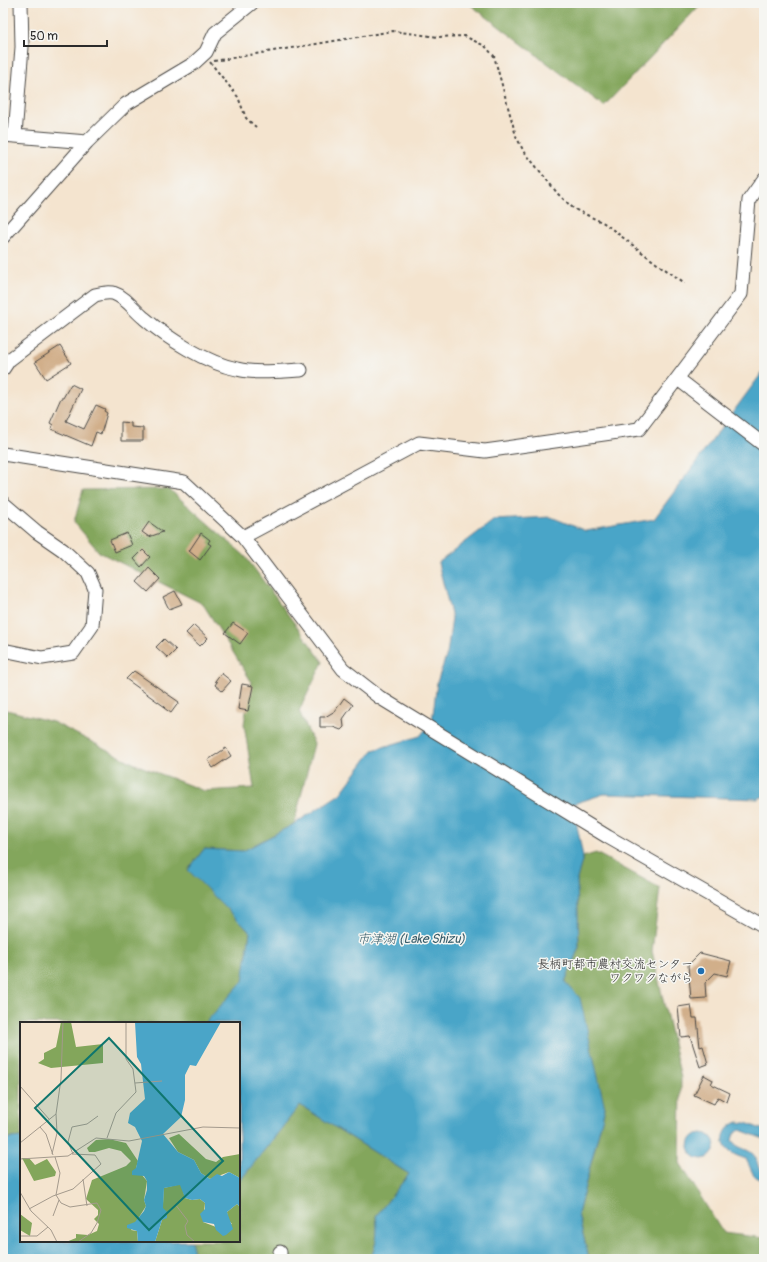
<svg xmlns="http://www.w3.org/2000/svg" width="767" height="1262" font-family="Pangolin,'Klee One',sans-serif">
<rect width="100%" height="100%" fill="#f6f6f2"/>
<filter id="ink" filterUnits="userSpaceOnUse"><feTurbulence type="fractalNoise" baseFrequency=".025" numOctaves="2"/><feDisplacementMap in="SourceGraphic" scale="8" xChannelSelector="R" yChannelSelector="G"/><feConvolveMatrix kernelMatrix="1 2 1 2 8 2 1 2 1" color-interpolation-filters="sRGB"/></filter>
<filter id="wash" filterUnits="userSpaceOnUse"><feTurbulence type="fractalNoise" baseFrequency=".012" numOctaves="4" result="noise"/><feDisplacementMap in="SourceGraphic" scale="16" xChannelSelector="R" yChannelSelector="G"/><feGaussianBlur stdDeviation="0.9" result="paint"/><feColorMatrix in="noise" values="0 0 0 0 0 0 0 0 0 0 0 0 0 0 0 0 0 1.4 0 .05"/><feComposite in="paint" operator="in"/></filter>
<g filter="url(#wash)">
<rect width="100%" height="100%" fill="#f4e4cf"/>
<!-- forest -->
<path fill="#83a65b" stroke="#576843" d="M468 3H702L604 106Z
M169 489 245 556 323 662 299 711 314 744 294 824 243 851 204 849 188 870 250 932 244 981 205 1023H21V1137L3 1139V709L53 722 135 764 204 791 254 788 244 724 251 681 203 604 99 552 74 522 83 490Z
M596 853 660 888 652 951 681 1078 680 1163 723 1233 764 1238V1259H589L578 1214 605 1108 565 982 579 947 577 879 583 857Z
M300 1105 409 1174 376 1216C378 1232 377 1245 370 1259H188L194 1253 191 1241H239V1182Z"/>
<!-- water -->
<path fill="#4aa5c8" stroke="#3a687a" d="M764 370V796L758 799 604 794 573 804 583 857 577 879 579 947 565 982 580 998 605 1108 578 1214 589 1259H370C377 1245 378 1232 376 1216L409 1174 300 1105 239 1182V1023H205L243 981 250 932 188 870 204 849 243 851 294 824 340 794 373 750 420 736 432 722 437 682 447 654 452 618 438 563 494 520 551 517 586 531 654 519Z
M738 1122 746 1123 764 1130V1139L740 1130 734 1134 732 1140C737 1149 747 1148 753 1154 759 1160 756 1169 764 1173V1181L754 1176 746 1159C740 1157 734 1155 729 1151 718 1141 725 1126 738 1122Z
M689 1146a13 13 0 1 1 26 0a13 13 0 1 1-26 0Z
M21 1137V1241H191L194 1253 188 1259H3V1139Z"/>
<g id="blocks">
<!-- building -->
<path fill="#d1af8a" d="M60 346 71 363 46 379 35 362Z
M71 384 81 389 66 421 84 429 96 405 105 409 104 411 107 413 101 434 96 432 91 446 51 429 53 425 50 423 61 398H63Z
M121 422 131 423V427L143 428V441H121Z
M149 522 163 532 149 537 142 532Z
M127 533 132 545 115 552 110 540Z
M201 533 210 540 208 543 211 545 200 560 189 551Z
M143 550 150 557 141 567 134 559Z
M149 568 160 579 148 592 137 582Z
M175 591 182 604 169 609 163 597Z
M233 623 248 633 240 644 225 633Z
M194 625 208 638 200 646 186 633Z
M164 639 176 650 168 658 156 647Z
M134 671 179 702 171 713 164 708 165 707 126 679Z
M221 673 231 681 222 691 215 685 217 682 215 681Z
M242 684 253 686 248 711 238 709Z
M344 698 353 705 343 719 344 727 341 730 333 727H320V717H325L335 711Z
M226 748 231 756 213 768 208 760Z
M700 953 731 961 727 976 715 973 705 983 706 998 691 999 688 965Z
M691 1005 693 1018H697L700 1047 703 1046 708 1064 700 1067 690 1036 681 1037 678 1007Z
M704 1075 713 1080 711 1084 730 1093 727 1102 718 1097 714 1104 694 1095Z"/>
</g>
</g>
<g filter="url(#ink)">
<use href="#blocks" fill-opacity="0" stroke="#494744" stroke-width="1"/>
<g fill="none" stroke-linecap="round" stroke-linejoin="round">
<!-- minor casing -->
<g stroke="#494744" stroke-width="15">
<path id="minor" d="M3 135 87 142 126 104 193 64 206 52 215 33 252 3
M15 135 22 47 21 3
M3 237 87 142
M3 369 9 360 95 295C102 293 106 292 113 293 126 297 134 310 144 318 167 338 206 363 237 369 256 374 280 371 301 370
M678 379 764 445
M3 454 184 482 243 537 343 669 379 697 608 837 764 926
M3 503 37 532 63 550 88 573 95 589 92 626 73 653 42 658 3 650
M243 537 419 443 485 451 639 429 741 294 749 200 764 179
M280 1259V1252"/>
</g>
<!-- path -->
<path stroke="#494744" stroke-width="2" stroke-dasharray="3 3" stroke-linecap="butt" d="M214 61 393 31 438 37 464 36 485 46 494 56 516 136 523 150 558 194 574 209 604 223 656 263 685 283
M210 62 238 97 246 118 256 127"/>
<!-- minor -->
<use href="#minor" stroke="#fff" stroke-width="13"/>
</g>
</g>
<!-- markers -->
<circle fill="#1f6fb2" stroke="#f6f6f2" stroke-width="1.5" cx="701" cy="971" r="4"/>
<g text-anchor="middle" dominant-baseline="central" stroke-width="3" stroke-linejoin="round" paint-order="stroke">
<!-- poi labels -->
<g font-size="12" fill="#2b2b2b" stroke="#f6f6f2" text-anchor="end">
<text x="693" y="964">長柄町都市農村交流センター<tspan x="693" dy="14">ワクワクながら</tspan></text>
</g>
<!-- water labels -->
<g font-size="13" font-style="italic" fill="#375c6a" stroke="#f6f6f2">
<text x="411" y="939">市津湖 (Lake Shizu)</text>
</g>
</g>
<!-- overview -->
<g transform="translate(20 1022)">
<rect width="220" height="220" fill="#f4e4cf"/>
<path d="M41 0H51L56 25 83 22V41L31 46 18 41 24 37V31L36 25ZM159 112 186 137 196 140 203 135 220 132V156L209 150 190 157 181 151 174 138 158 130 149 116ZM89 117 106 121 118 139 116 146 127 159 124 178 126 184 111 208 117 209 118 220H46L56 216V212L68 213 77 209 79 202 74 197 78 193V188L66 177 72 158 106 144 111 139 101 129 89 126 75 130H69L67 126 76 118ZM2 136H9L15 143 27 137 36 150 35 154 14 159ZM161 162 165 176 172 178 180 177 185 181 183 200 196 205 212 202 208 198 207 190 217 182 220 185V220H135L142 198 144 166ZM0 192 12 201 10 214 0 208Z" fill="#83a65b"/>
<path d="M115 0H201L176 44 170 43 165 53V78L161 95 143 112 158 130 174 138 181 151 190 157 197 152 202 154 209 150 220 156V185L217 182 207 190 213 207 206 213 203 214 196 208 194 202 183 200 180 192 185 187V181L180 177 172 178 165 176 160 163 144 166 143 186 147 190V196L142 198 135 220H118L117 209 107 206V203L115 200 124 189 126 184 124 178 127 168V159L124 154 112 153V149L116 146 122 119 115 105 108 101 110 91 125 77 121 42 117 35Z" fill="#4aa5c8"/>
<path fill="none" stroke="#a49a8d" stroke-width="1" d="M115 61 142 59M0 64 29 97M20 105 26 112 33 133M87 116 96 91 116 70 113 47 106 37V0M0 121 36 92 41 57 43 0M32 132 37 111 36 92M53 132 48 120 52 105 67 102 78 94M35 135 40 151 36 173 41 181 50 185 77 181 81 188 77 201 71 211 58 220M0 137 48 134 76 116 109 119 183 105 220 106M63 157 67 184M0 170 11 189 31 208 37 220M155 182 168 199 165 204 167 213 175 220M9 187 33 174 53 167 81 142 75 133 52 132M33 194 39 178M0 214H17L28 205"/>
<path fill="#0f766e" fill-opacity="0.15" stroke="#0f766e" stroke-width="2" d="M89 16 203 139 129 208 15 86Z"/>
<rect width="220" height="220" fill="none" stroke="#2b2b2b" stroke-width="2"/>
</g>
<!-- margin -->
<rect width="767" height="1262" fill="none" stroke="#f6f6f2" stroke-width="16"/>
<!-- scale -->
<path d="M24 40v6h83v-6" fill="none" stroke="#2b2b2b" stroke-width="2"/>
<text x="30" y="40" font-size="12" fill="#2b2b2b" stroke="#f6f6f2" stroke-width="3" paint-order="stroke">50 m</text>
</svg>
